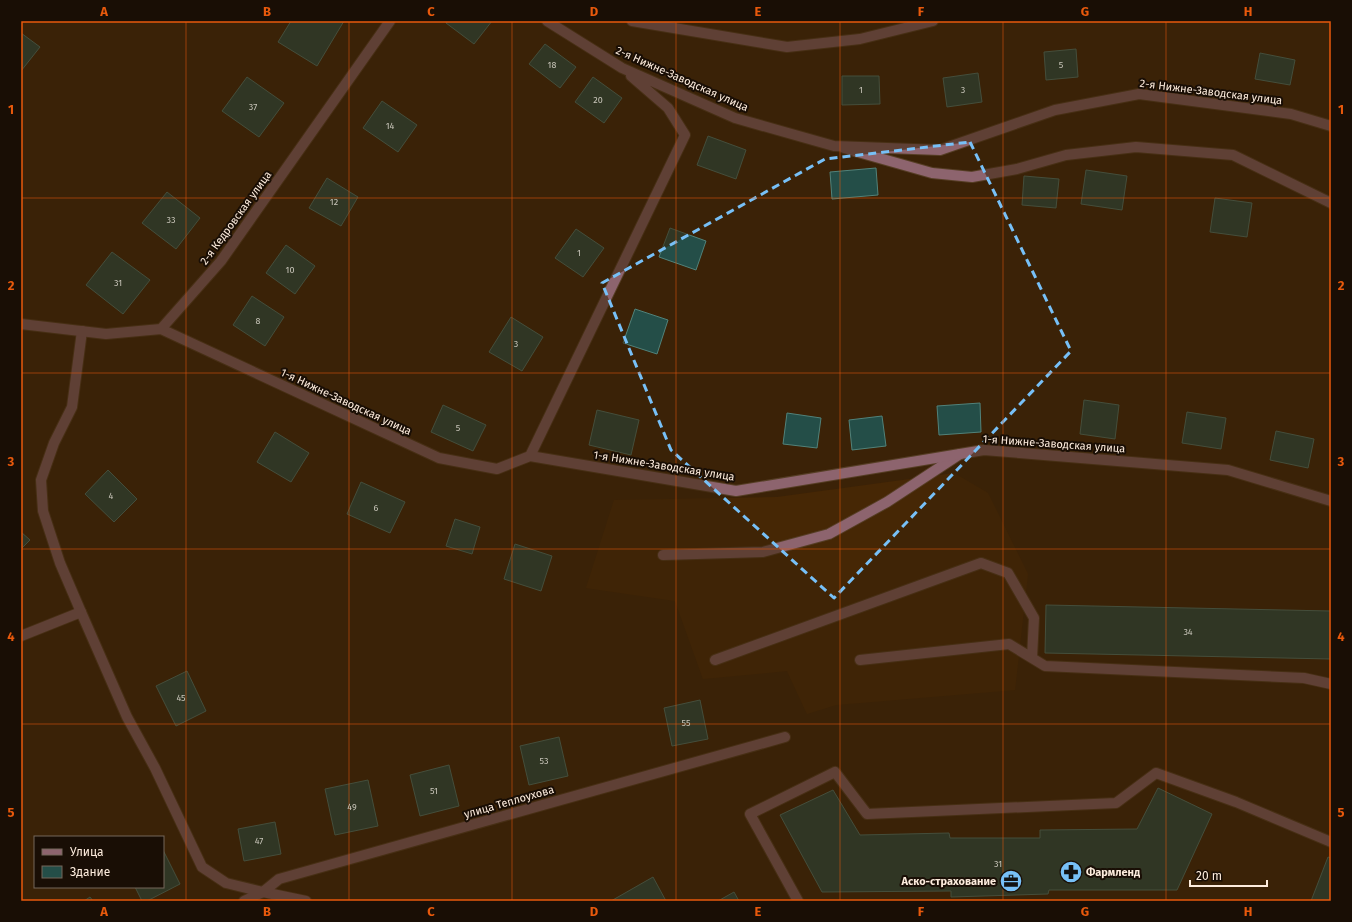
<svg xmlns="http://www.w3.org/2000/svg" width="1352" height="922" font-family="'Fira Sans',sans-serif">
<rect width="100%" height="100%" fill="#3b2207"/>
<!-- built -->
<path fill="#462705" d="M954 473 988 493 1028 574 1015 690 836 705 807 714 787 671 703 679 675 601 586 588 614 500 777 497Z"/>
<!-- building -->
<path fill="#244e48" stroke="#51827a" d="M291 21H344L317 66 278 42Z
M447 21H492L474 44 446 23Z
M21 33 40 47 21 71Z
M545 44 576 67 560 88 529 64Z
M1076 49 1078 77 1046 80 1044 52Z
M1260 53 1295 60 1290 85 1255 79Z
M978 73 982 102 947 107 943 78Z
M842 76H879L880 104 842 105Z
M247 77 284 103 259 137 222 111Z
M593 77 622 98 604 123 575 102Z
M382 101 417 125 398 152 363 128Z
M708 136 746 150 736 179 697 165Z
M876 168 878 195 832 199 830 172Z
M1086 170 1127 176 1122 210 1081 204Z
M1024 176 1059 179 1056 208 1022 205Z
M327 178 358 197 341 226 309 208Z
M167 192 200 218 176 249 142 223Z
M1215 198 1252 203 1247 237 1210 232Z
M670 228 706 241 696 270 659 257Z
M576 229 604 248 583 277 555 258Z
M286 245 315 266 295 294 266 273Z
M112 252 150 280 123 314 86 285Z
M252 296 284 317 265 346 233 325Z
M635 309 668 320 657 354 623 343Z
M511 317 543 337 522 371 489 352Z
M1084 400 1119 405 1115 439 1080 434Z
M980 403 981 432 939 435 937 406Z
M443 405 486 425 473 451 431 432Z
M597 410 639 420 631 455 589 445Z
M1187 412 1226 418 1221 449 1182 443Z
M787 413 821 418 817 448 783 444Z
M882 416 886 446 852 450 849 420Z
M1276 431 1314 439 1308 468 1270 460Z
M275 432 309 453 291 482 257 462Z
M108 470 137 499 114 522 85 494Z
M361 482 405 502 390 533 347 514Z
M455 519 480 527 472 554 446 546Z
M21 532 30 540 21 549Z
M515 544 552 556 541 591 504 579Z
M1046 605 1331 611V659L1045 653Z
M187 671 206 711 176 726 156 686Z
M700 700 708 739 672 746 664 708Z
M559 737 568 776 529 785 520 746Z
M449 765 459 806 420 816 410 775Z
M368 780 378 826 335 835 325 789Z
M1158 788 1212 814 1177 890H1049L1048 894 951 897V891L822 892 780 815 833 790 860 835 949 833 950 838H1040V830L1137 829Z
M275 822 281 854 244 861 238 829Z
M163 850 180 884 147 901H142L135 887H163Z
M1328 857 1331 858V901H1311Z
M653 877 666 901H611Z
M734 892 739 901H718Z
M90 897 93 901H84Z"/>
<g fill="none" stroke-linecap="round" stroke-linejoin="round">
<!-- lane casing -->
<g stroke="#563e25" stroke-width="12">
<path id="lane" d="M844 148 932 173 972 177 1017 169 1066 155 1136 147 1233 155 1331 203
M663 555 763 552 829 534 887 502 960 454
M81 612 60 563 43 511 41 480 54 443 72 407 82 331
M715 660 981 563 1008 573 1034 618 1032 658
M860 660 1009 644 1045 666 1304 678 1331 684
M263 892 306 901
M798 901 750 814 835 772 867 814 1116 803 1156 773 1236 802 1331 842"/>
</g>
<!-- street casing -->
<g stroke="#563e25" stroke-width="12">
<path id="street" d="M547 21 622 68 735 118 834 146 940 150 1055 110 1139 94 1291 114 1331 126
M632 21 787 47 860 39 933 21
M21 324 106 334 161 329 221 261 390 21
M161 329 439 458 497 469 530 456 736 491 984 450 1228 470 1331 501
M530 456 685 135 668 108 631 76
M21 636 81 612 127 717 155 768 202 867 226 883 263 892
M244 901 263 892 279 879 785 737"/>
</g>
<!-- lane -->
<use href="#lane" stroke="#8d646e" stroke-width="10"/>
<!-- street -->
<use href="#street" stroke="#8d646e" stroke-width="10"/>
</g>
<!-- marked area -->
<path d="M0 0H1352V922H0ZM970 142 1071 351 834 598 671 450 602 283 825 159Z" fill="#3b2207" fill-opacity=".55" fill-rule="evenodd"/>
<path fill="none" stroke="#77c0f7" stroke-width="3" stroke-dasharray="8 5" stroke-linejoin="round" d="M970 142 1071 351 834 598 671 450 602 283 825 159Z"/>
<!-- grid -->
<path fill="none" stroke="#e8590c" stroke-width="1" stroke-opacity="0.55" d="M186 21V901M349 21V901M512 21V901M676 21V901M840 21V901M1003 21V901M1166 21V901M21 198H1331M21 373H1331M21 549H1331M21 724H1331"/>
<!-- icons -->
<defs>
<g id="pharmacy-disc" transform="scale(1.15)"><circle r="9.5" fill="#77c0f7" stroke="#190e05"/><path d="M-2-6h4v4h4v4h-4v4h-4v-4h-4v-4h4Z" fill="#111"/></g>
<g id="office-disc" transform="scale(1.15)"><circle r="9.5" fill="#77c0f7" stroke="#190e05"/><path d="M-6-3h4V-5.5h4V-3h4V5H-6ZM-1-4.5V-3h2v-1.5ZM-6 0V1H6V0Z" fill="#111"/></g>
</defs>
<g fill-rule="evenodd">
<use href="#pharmacy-disc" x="1071" y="872"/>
<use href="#office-disc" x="1011" y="881"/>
</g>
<g text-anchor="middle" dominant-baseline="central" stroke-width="4" stroke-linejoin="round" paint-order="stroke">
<!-- number labels -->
<g font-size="9" fill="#c7c4b8">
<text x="552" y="65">18</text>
<text x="1061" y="65">5</text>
<text x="861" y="90">1</text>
<text x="963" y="90">3</text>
<text x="598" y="100">20</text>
<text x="253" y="107">37</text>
<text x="390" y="126">14</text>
<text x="334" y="202">12</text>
<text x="171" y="220">33</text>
<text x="579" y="253">1</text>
<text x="290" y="270">10</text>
<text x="118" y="283">31</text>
<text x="258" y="321">8</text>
<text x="516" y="344">3</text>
<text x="458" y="428">5</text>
<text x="111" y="496">4</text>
<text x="376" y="508">6</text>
<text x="1188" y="632">34</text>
<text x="181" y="698">45</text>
<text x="686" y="723">55</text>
<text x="544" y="761">53</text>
<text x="434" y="791">51</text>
<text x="352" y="807">49</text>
<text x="259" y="841">47</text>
<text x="998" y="864">31</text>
</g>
<!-- street labels -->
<g font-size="11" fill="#fdecdd" stroke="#190e05">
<text transform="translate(682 79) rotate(24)">2-я Нижне-Заводская улица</text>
<text transform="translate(1211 92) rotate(7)">2-я Нижне-Заводская улица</text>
<text transform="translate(236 218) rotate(-54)">2-я Кедровская улица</text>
<text transform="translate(346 402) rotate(25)">1-я Нижне-Заводская улица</text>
<text transform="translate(1054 444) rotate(4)">1-я Нижне-Заводская улица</text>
<text transform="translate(664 466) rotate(9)">1-я Нижне-Заводская улица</text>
<text transform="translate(509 802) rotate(-16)">улица Теплоухова</text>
</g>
<!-- poi labels -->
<g font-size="11" font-weight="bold" fill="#fdecdd" stroke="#190e05" text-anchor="start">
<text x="1086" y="872">Фармленд</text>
<text x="996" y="881" text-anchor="end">Аско-страхование</text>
</g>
</g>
<!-- border -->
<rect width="1352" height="922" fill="none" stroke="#190e05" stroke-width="44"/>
<!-- legend -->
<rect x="34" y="836" width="130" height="52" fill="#190e05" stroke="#74675b"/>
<rect x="42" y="849" width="20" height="6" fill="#8d646e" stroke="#74675b"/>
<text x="70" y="856" font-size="12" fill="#fdecdd">Улица</text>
<rect x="42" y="866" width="20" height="12" fill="#244e48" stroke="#74675b"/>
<text x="70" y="876" font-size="12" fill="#fdecdd">Здание</text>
<!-- scale -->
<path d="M1190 880v6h77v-6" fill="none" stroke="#fdecdd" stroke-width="2"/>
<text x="1196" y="880" font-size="12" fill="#fdecdd" stroke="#190e05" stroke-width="3" paint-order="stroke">20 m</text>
<rect x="22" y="22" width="1308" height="878" fill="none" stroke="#e8590c" stroke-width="1.5"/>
<g font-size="13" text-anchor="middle" font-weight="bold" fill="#e8590c">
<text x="104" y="16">A</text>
<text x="267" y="16">B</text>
<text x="431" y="16">C</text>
<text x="594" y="16">D</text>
<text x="758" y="16">E</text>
<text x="921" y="16">F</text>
<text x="1085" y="16">G</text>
<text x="1248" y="16">H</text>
<text x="11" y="114">1</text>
<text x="1341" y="114">1</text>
<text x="11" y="290">2</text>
<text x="1341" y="290">2</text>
<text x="11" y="466">3</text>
<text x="1341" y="466">3</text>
<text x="11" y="641">4</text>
<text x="1341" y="641">4</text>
<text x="11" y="817">5</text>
<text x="1341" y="817">5</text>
<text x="104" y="916">A</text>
<text x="267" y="916">B</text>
<text x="431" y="916">C</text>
<text x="594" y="916">D</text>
<text x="758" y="916">E</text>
<text x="921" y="916">F</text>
<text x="1085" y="916">G</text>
<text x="1248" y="916">H</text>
</g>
</svg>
